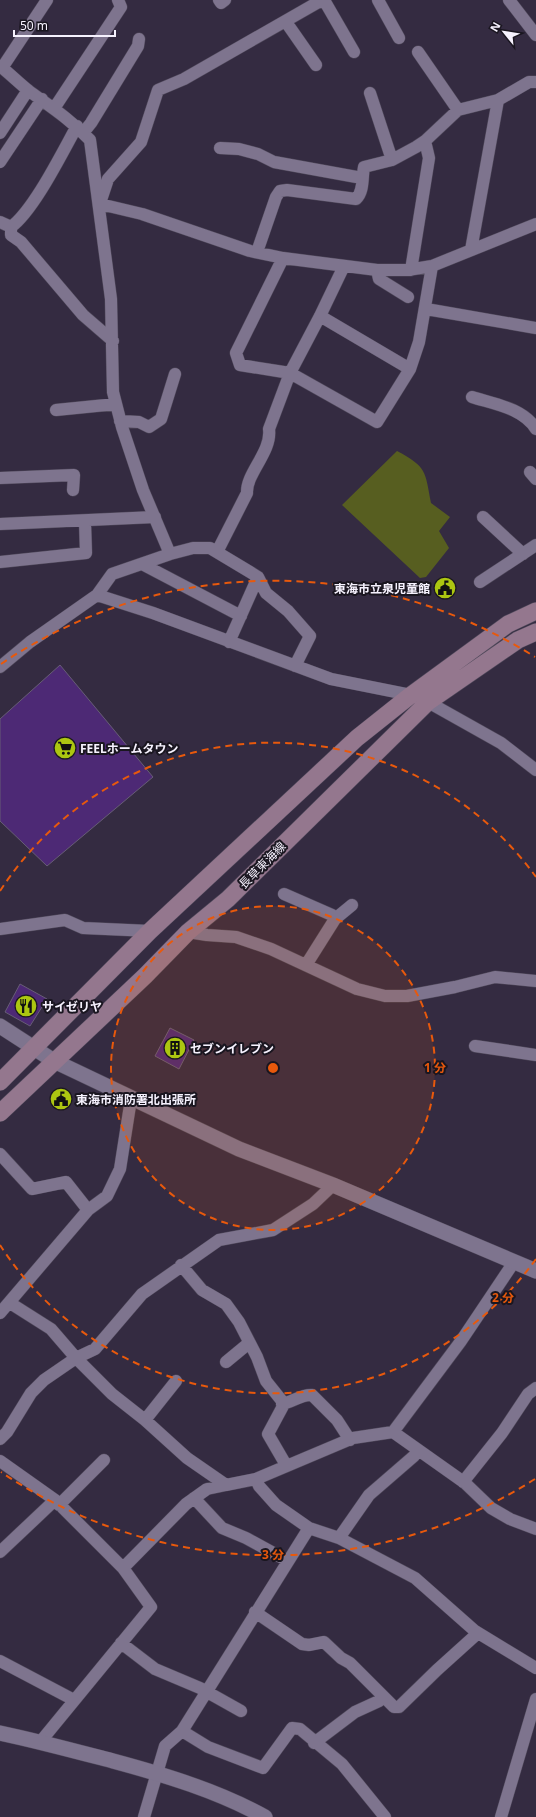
<svg xmlns="http://www.w3.org/2000/svg" width="536" height="1817" font-family="'Noto Sans','Noto Sans JP',sans-serif">
<rect width="100%" height="100%" fill="#342b41"/>
<!-- green -->
<path fill="#575e20" d="M397 451C427 467 425 471 431 503L450 517 439 531 449 548 426 577 420 578 342 505Z"/>
<!-- building -->
<path fill="#4d2975" stroke="#675d76" d="M60 665 153 777 47 866 0 821V719Z
M20 984 47 999 30 1026 5 1012Z
M170 1028 194 1040 179 1069 155 1056Z"/>
<g fill="none" stroke-linecap="round" stroke-linejoin="round">
<!-- minor casing -->
<g stroke="#50495b" stroke-width="13">
<path id="minor" d="M219 0 221 3 225 0
M324 0 354 52
M378 0 399 38
M509 0 536 35
M286 22 316 65
M418 52 458 110
M0 66C10 74 19 83 29 91 51 107 71 120 90 140L111 299 113 392 122 427 143 490 170 554
M2 68 47 0
M370 93 392 160
M55 107 121 7 118 0
M0 133 28 90
M83 133 91 123 138 46 139 39
M220 148 239 149 258 154 274 162 362 178
M0 162 42 99
M100 203 108 179 141 142 158 90 184 79 322 0
M100 204 142 214 250 251 283 258 377 270H408L432 266 536 224
M0 222 11 227
M11 227V235L21 242 83 315 113 341
M11 227C34 210 62 153 77 126
M471 250 498 100
M257 252 276 197 280 191 287 190 356 199C364 192 362 177 364 167L392 160 416 147 425 141 458 110 498 100 529 82H536
M283 258 236 353 240 365 290 373 377 422 410 369 419 342 432 266
M377 270 379 279 408 297
M411 270 429 158 425 141
M426 309 536 328
M320 316 410 369
M472 397C494 404 523 408 536 429
M56 410 116 404
M120 421 139 422 149 427 161 419 175 374
M530 472 536 479
M0 478 74 475 73 490
M483 517 523 554
M0 524 155 517
M217 552 247 493C246 473 272 452 269 429L290 373 320 316 344 266
M0 562 86 553 85 522
M142 564 241 616
M480 582 536 545
M97 595 153 613 331 679 411 695 428 702 501 743 536 770
M229 642 258 577
M0 667 30 642 97 595 112 574 170 554 193 548H210L250 572 258 577 266 593 288 611 310 636 295 666
M284 894 332 915 335 919
M0 929 65 920 83 928 150 931
M188 932 207 935 236 937 271 949 357 989 385 996H407L455 987 495 977 536 981
M306 965 335 919 352 905
M475 1046 536 1055
M0 1154 32 1189 66 1182 88 1210
M181 1265 202 1290 226 1304 239 1322 257 1357 266 1381 282 1401 283 1406 268 1434 286 1465
M10 1303 51 1329 76 1358 112 1394 145 1420 187 1458 226 1485 256 1479 353 1438 393 1432 461 1341 514 1262
M0 1313 88 1210 107 1196 120 1169 131 1099
M226 1362 249 1343
M282 1404C292 1402 302 1394 312 1395L337 1420 350 1440
M145 1420 176 1381
M393 1432 465 1483 491 1508 510 1519 536 1529
M0 1439 7 1432 31 1393 44 1380 76 1358 95 1349 142 1294 219 1240 273 1230 313 1204 333 1185
M0 1461 55 1500 123 1568 151 1607 41 1741
M256 1479 259 1486 276 1505 309 1528 339 1538 415 1578 475 1631 536 1668
M463 1482 502 1433 528 1394 536 1388
M194 1498 222 1528 246 1538 288 1561
M59 1505 104 1460
M339 1538 369 1495 414 1456 418 1450
M0 1552 55 1500
M123 1568 186 1504 207 1489 226 1485
M255 1612 302 1644 309 1645 324 1642 341 1658 350 1663 394 1707H399L437 1670 478 1633
M121 1643 155 1669 200 1688 241 1711
M0 1661 74 1700
M182 1731 208 1747 263 1768 292 1728 300 1729 342 1764 385 1817
M314 1743 355 1712 379 1701 383 1697
M144 1817 165 1746 182 1731 309 1528
M501 1817 536 1699"/>
</g>
<!-- tertiary casing -->
<g stroke="#50495b" stroke-width="16">
<path id="tertiary" d="M0 1026 54 1061 239 1149 333 1185 536 1271
M0 1733C38 1741 75 1751 113 1761 165 1775 218 1791 265 1817"/>
</g>
<!-- secondary casing -->
<g stroke="#50495b" stroke-width="18">
<path id="secondary" d="M0 1082 150 931 357 738 411 695 508 624 536 611
M0 1113 145 976 188 932 228 899 428 702 518 640 536 632"/>
</g>
<!-- minor -->
<use href="#minor" stroke="#7e748e" stroke-width="12"/>
<!-- tertiary -->
<use href="#tertiary" stroke="#7e748e" stroke-width="15"/>
<!-- secondary -->
<use href="#secondary" stroke="#94778e" stroke-width="17"/>
</g>
<!-- distance rings -->
<circle cx="273" cy="1068" r="162" fill="#e8590c" fill-opacity=".12"/>
<g fill="none" stroke="#e8590c" stroke-width="2" stroke-dasharray="7 5">
<circle cx="273" cy="1068" r="162"/>
<path d="M536 1259A325 325 0 0 1 0 1245M0 891A325 325 0 0 1 536 877"/>
<path d="M535 1479A487 487 0 0 1 1 1472M1 664A487 487 0 0 1 535 657"/>
</g>
<!-- icons -->
<defs>
<g id="civic-disc" transform="scale(1.15)"><circle r="9.5" fill="#acc611" stroke="#1a1620"/><path d="M-.6-6.5H3V-4.5H.6V-3L4-1V1h2V6H-6V1h2V-1L-.6-3ZM-1.2 2.5V6h2.4V2.5Z" fill="#111"/></g>
<g id="supermarket-disc" transform="scale(1.15)"><circle r="9.5" fill="#acc611" stroke="#1a1620"/><path d="M-6-5.5h2.5l.6 2H6L4.5 2H-2.5L-4.4-4H-6ZM-1.5 3.2a1.3 1.3 0 1 0 .1 0ZM3 3.2a1.3 1.3 0 1 0 .1 0Z" fill="#111"/></g>
<g id="restaurant-disc" transform="scale(1.15)"><circle r="9.5" fill="#acc611" stroke="#1a1620"/><path d="M-5-6h1v4h1v-4h1v4h1v-4h1v5L-1.5 .5V6h-2V.5L-5-1ZM5-6V6H3V1.5H1.5Q1.5-4 5-6Z" fill="#111"/></g>
<g id="building-disc" transform="scale(1.15)"><circle r="9.5" fill="#acc611" stroke="#1a1620"/><path d="M-4-6H4V6H1V3H-1V6H-4ZM-2.5-4.3h1.7v1.8h-1.7ZM.8-4.3h1.7v1.8H.8ZM-2.5-1h1.7V.8h-1.7ZM.8-1h1.7V.8H.8Z" fill="#111"/></g>
</defs>
<g fill-rule="evenodd">
<use href="#civic-disc" x="445" y="588"/>
<use href="#supermarket-disc" x="65" y="748"/>
<use href="#restaurant-disc" x="26" y="1006"/>
<use href="#building-disc" x="175" y="1048"/>
<use href="#civic-disc" x="61" y="1099"/>
</g>
<g text-anchor="middle" dominant-baseline="central" stroke-width="4" stroke-linejoin="round" paint-order="stroke">
<!-- poi labels -->
<g font-size="12" font-weight="bold" fill="#f6f2fe" stroke="#1a1620" text-anchor="start">
<text x="430" y="588" text-anchor="end">東海市立泉児童館</text>
<text x="80" y="748">FEELホームタウン</text>
<text x="42" y="1006">サイゼリヤ</text>
<text x="190" y="1048">セブンイレブン</text>
<text x="76" y="1099">東海市消防署北出張所</text>
</g>
<!-- street labels -->
<g font-size="12" fill="#f6f2fe" stroke="#1a1620">
<text transform="translate(262 865) rotate(-45)">長草東海線</text>
</g>
</g>
<circle cx="273" cy="1068" r="6" fill="#e8590c" stroke="#1a1620" stroke-width="2"/>
<g font-size="12" text-anchor="middle" font-weight="bold" fill="#e8590c" stroke="#1a1620" stroke-width="4" stroke-linejoin="round" paint-order="stroke">
<text x="435" y="1072">1 分</text>
<text x="503" y="1302">2 分</text>
<text x="273" y="1559">3 分</text>
</g>
<!-- north arrow -->
<g transform="translate(504 32) rotate(300)" stroke="#1a1620" stroke-width="3" paint-order="stroke">
<path d="M0-3L7 15L0 10L-7 15Z" fill="#f6f2fe"/>
<text y="-6" font-size="11" font-weight="bold" text-anchor="middle" fill="#f6f2fe">N</text>
</g>
<!-- scale -->
<path d="M14 30v6h101v-6" fill="none" stroke="#f6f2fe" stroke-width="2"/>
<text x="20" y="30" font-size="12" fill="#f6f2fe" stroke="#1a1620" stroke-width="3" paint-order="stroke">50 m</text>
</svg>
